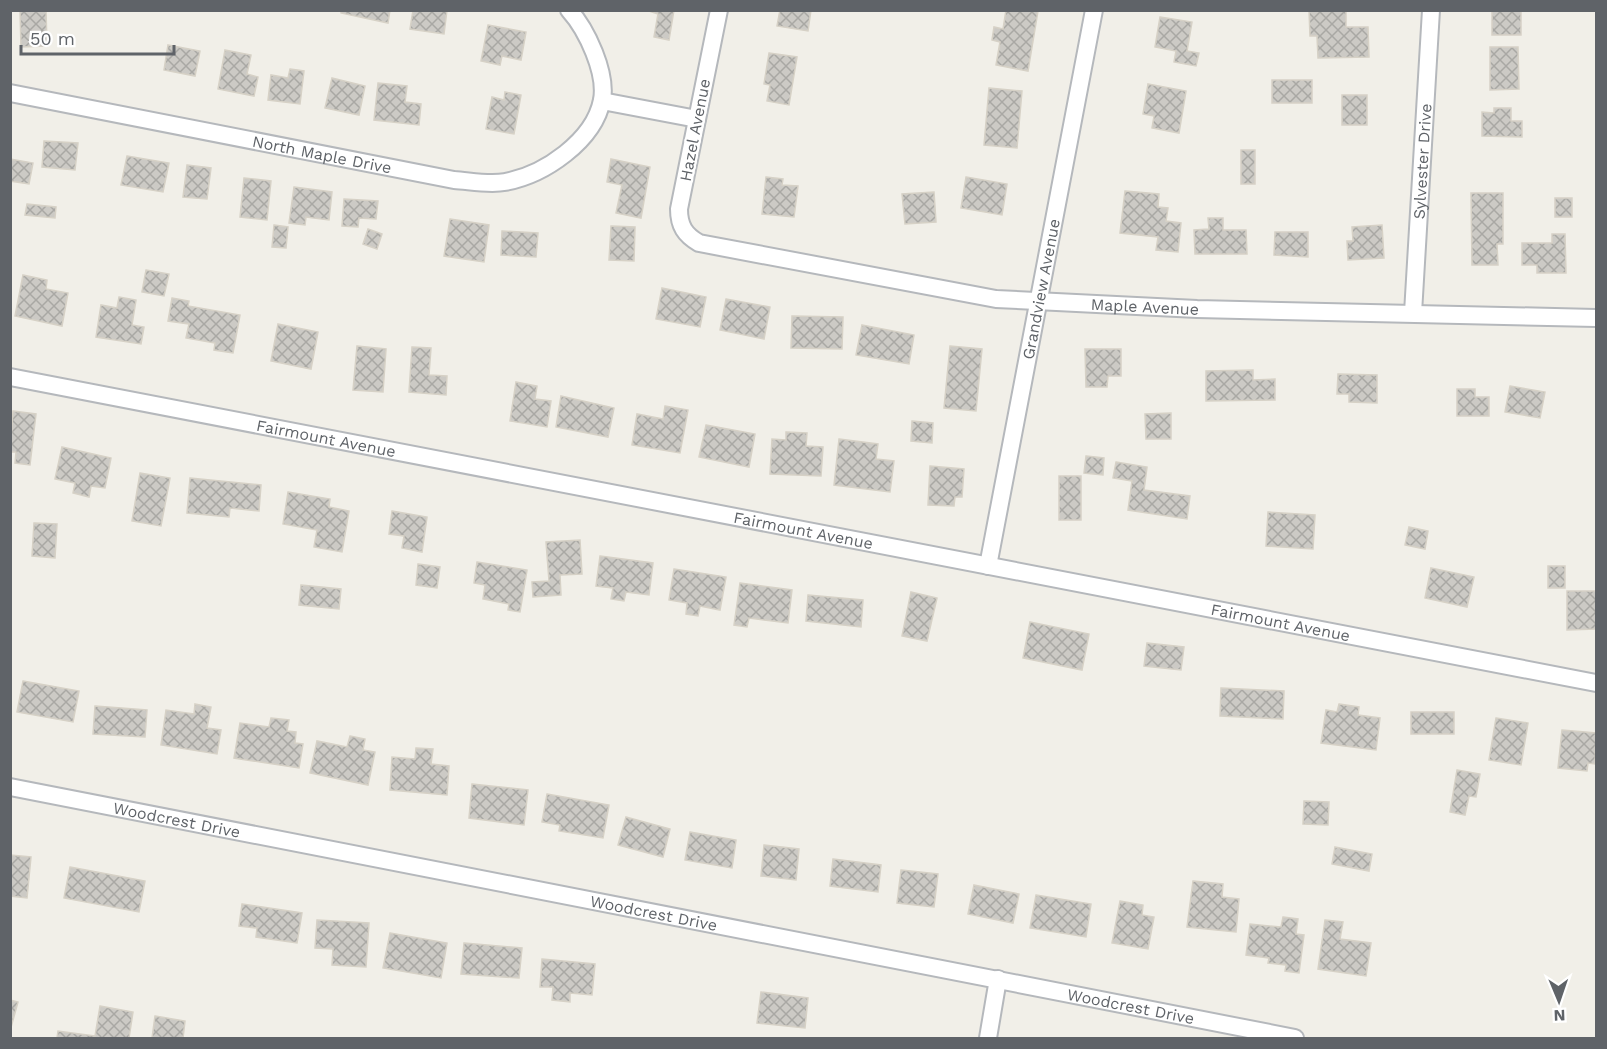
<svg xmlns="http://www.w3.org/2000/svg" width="1607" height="1049" font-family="'Work Sans',sans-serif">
<defs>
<pattern id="building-cross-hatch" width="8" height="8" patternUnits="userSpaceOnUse" patternTransform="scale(1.5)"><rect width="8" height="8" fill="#cccac5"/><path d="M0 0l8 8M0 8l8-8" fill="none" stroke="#a9a8a4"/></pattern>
</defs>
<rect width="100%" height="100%" fill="#f1efe8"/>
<!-- building -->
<path fill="url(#building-cross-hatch)" stroke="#d6d1c6" stroke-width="1.5" d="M20 10H46L47 46 21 47Z
M341 10H390L388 23 341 13Z
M413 10H447L444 34 410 29Z
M646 10H674L669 40 654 37 658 14Z
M780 10H811L808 31 777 26Z
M1006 10 1038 11 1028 71 996 65 1000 42 992 40 994 27 1003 29Z
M1309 10H1346V27H1368L1369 57 1318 58 1317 36H1310Z
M1492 10H1521V35H1492Z
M1160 17 1192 22 1187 51 1199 53 1196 66 1174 62 1176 51 1155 47Z
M488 25 526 32 521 60 502 56 500 65 481 61Z
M168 45 200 51 195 76 164 70Z
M1490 47H1518L1519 89 1490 90Z
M225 50 251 55 247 74 258 77 254 96 218 89Z
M769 53 797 57 789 105 767 101 770 85 764 84Z
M290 69 304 71 300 104 268 100 271 75 288 78Z
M332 78 365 86 359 115 325 108Z
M1272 80H1312V103H1272Z
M378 83 407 86 405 102 421 104 419 125 374 120Z
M1148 84 1186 91 1179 133 1152 128 1154 116 1143 114Z
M989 88 1022 91 1017 148 984 145Z
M505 92 521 95 514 134 486 129 492 97 504 100Z
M1342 95H1367V125H1342Z
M1494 108H1511V121H1522V137L1482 136V112L1494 113Z
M44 141 78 143 75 170 42 167Z
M1241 150H1255V184H1241Z
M127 156 169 163 163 192 121 185Z
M10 159 33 163 29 184 10 181Z
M611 159 650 167 641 218 616 213 622 185 607 182Z
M187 165 211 168 207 199 183 197Z
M766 177 783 179 782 185 798 186 794 217 762 214Z
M966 177 1007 184 1002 215 961 208Z
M244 178 271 181 267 220 240 217Z
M294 187 332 192 329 220 306 217 305 225 289 223Z
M1125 191 1159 194 1158 207 1168 208 1166 221 1181 223 1178 252 1156 250 1158 237 1120 233Z
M934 192 936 222 905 224 902 194Z
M1471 193H1503V244H1497L1498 265H1472Z
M1555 198H1572V217H1555Z
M344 199 378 201 376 219 359 218 358 227 342 226Z
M27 204 56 207 55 218 25 215Z
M1208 218H1223V230H1246L1247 254H1195L1194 230 1209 229Z
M450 219 489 225 484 262 444 256Z
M274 225 288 227 286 248 272 247Z
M1382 225 1384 258 1348 260 1347 241H1353L1352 227Z
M611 226 635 227 634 261 609 260Z
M368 229 382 234 377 249 363 244Z
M502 231 538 233 536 257 501 255Z
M1275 232H1308V257L1274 255Z
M1552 234H1565L1566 273H1537V265H1522V243H1552Z
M146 270 169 274 164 296 142 292Z
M23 275 47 280 46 289 68 293 62 326 15 316Z
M662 288 706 297 700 327 656 319Z
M119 297 136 300 132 325 144 327 141 344 96 337 101 305 117 308Z
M172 298 189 301 188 306 240 315 233 353 214 350 215 343 186 338 189 324 168 321Z
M726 299 770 307 764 339 720 330Z
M792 316 843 317 842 349 791 348Z
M278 324 318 332 311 369 271 361Z
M862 325 914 335 909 364 856 355Z
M357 346 386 349 383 392 353 390Z
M950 346 982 349 976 411 944 408Z
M412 347 431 348 429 375 447 376 446 395 409 392Z
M1085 349H1121V376H1108L1107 387H1086Z
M1253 370V380L1275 379V400L1206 401V371Z
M1338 374 1377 375V403L1349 402V394H1337Z
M516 382 537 386 535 399 551 401 547 427 510 421Z
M1510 386 1545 392 1540 418 1505 412Z
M1457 389H1475V397H1489V416H1457Z
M561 396 614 408 608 437 556 427Z
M665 406 688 410 680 453 632 445 637 414 663 419Z
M13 411 36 414 30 465 15 463 16 452H10Z
M1171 413V439H1146L1145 414Z
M912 421 933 423 932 443 911 441Z
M706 425 755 434 749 467 699 457Z
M786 432 807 433 806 446 823 447 821 476 770 474 772 439 786 440Z
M839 439 878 444 876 459 894 461 890 492 834 485Z
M62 447 111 458 105 488 91 486 89 497 73 493 75 483 55 479Z
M1086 456 1104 458 1103 475 1084 473Z
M1116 462 1147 467 1144 490 1190 496 1187 519 1128 510 1132 481 1113 478Z
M930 466 964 469 962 497H955L954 506 928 505Z
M140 473 170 478 161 526 132 521Z
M1059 476H1081V520H1059Z
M190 478 261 485 259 511 230 508 229 517 187 513Z
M288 492 330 499 329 507 349 511 342 552 314 547 317 530 283 524Z
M392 511 427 517 422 552 402 548 404 536 389 534Z
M1268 512 1315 515 1313 549 1266 546Z
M34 523 57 524 55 558 32 556Z
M1409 527 1428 531 1425 549 1405 545Z
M580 540 582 574 560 575 561 595 533 597 532 582 549 581 546 542Z
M600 556 653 563 649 595 626 592 624 601 611 599 613 588 596 586Z
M477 562 527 570 520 612 508 610 509 604 483 599 485 585 474 583Z
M418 564 440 567 437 588 416 585Z
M1548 566H1565V588H1548Z
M1431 568 1474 577 1467 607 1425 598Z
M674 569 726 577 720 610 700 606 698 616 686 614 687 603 669 600Z
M740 583 792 590 788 623 749 618 747 627 734 625Z
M301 585 341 589 339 609 299 605Z
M1567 591H1596V629L1567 630Z
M911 592 937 598 927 641 902 636Z
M808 595 863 600 861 627 806 621Z
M1030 622 1089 634 1082 670 1023 658Z
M1147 643 1184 647 1181 670 1144 666Z
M23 681 79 691 73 722 17 712Z
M1221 688 1284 691 1283 719 1220 716Z
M195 704 211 707 207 728 221 730 217 754 161 745 166 710 194 714Z
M1339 704 1359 707 1358 715 1380 718 1376 750 1321 743 1326 710 1337 712Z
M95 706 147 710 145 737 93 734Z
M1411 712H1454V734H1411Z
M271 718 289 720 287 731 296 732 295 743 303 744 299 768 234 758 240 723 269 727Z
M1496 718 1528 723 1521 765 1489 760Z
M1562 730 1596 733 1595 764 1588 763 1587 771 1558 768Z
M350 736 365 739 363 750 375 752 368 785 310 773 317 741 347 747Z
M416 748 433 749 431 764 449 766 447 795 390 790 392 757 415 759Z
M1457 770 1480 774 1476 797 1469 796 1465 815 1450 812Z
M472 784 528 790 524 825 469 818Z
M547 794 609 805 603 838 559 831 560 825 542 822Z
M1304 801 1329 802 1328 825 1303 824Z
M626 817 670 829 663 857 618 845Z
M690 832 736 840 732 868 685 860Z
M764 845 799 849 796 880 761 876Z
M1335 847 1372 854 1369 871 1332 864Z
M10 855 31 857 27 898 10 896Z
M833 859 881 865 878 892 830 886Z
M70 867 145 881 139 912 64 898Z
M901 870 938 874 934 907 897 903Z
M1193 881 1223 884 1222 897 1239 899 1236 932 1187 927Z
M974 885 1019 894 1013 923 968 914Z
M1036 895 1091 904 1086 937 1030 928Z
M1120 901 1143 905 1142 915 1154 917 1148 949 1112 943Z
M242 904 302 913 297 943 256 937 257 928 239 926Z
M1283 917 1298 919 1296 934 1304 935 1299 973 1285 971 1286 965 1268 963 1269 958 1246 955 1250 924 1281 927Z
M317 920 369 923 366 967 332 965 333 949 315 948Z
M1325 920 1343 922 1340 939 1371 943 1366 976 1318 969Z
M390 933 447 943 441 978 383 968Z
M464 943 522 948 519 978 461 974Z
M542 959 595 964 592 995 570 993V1002L552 1000 553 987H540Z
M761 992 808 998 805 1028 757 1023Z
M10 1000 18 1002 10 1031Z
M100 1006 133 1012 129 1038H57L58 1031 95 1036Z
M155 1016 185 1021 183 1038H152Z"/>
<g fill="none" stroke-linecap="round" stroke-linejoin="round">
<!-- minor casing -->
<g stroke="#b5b8bc" stroke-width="20">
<g id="minor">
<path id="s1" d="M719 10 679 209C679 226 685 235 699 243L996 299 1197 309 1596 318"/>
<path id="s2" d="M10 93 454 180C470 181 489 185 505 182 544 175 594 141 602 100 607 73 587 30 569 10"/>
<path d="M602 101 697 119"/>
<path id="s3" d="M1413 313 1431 10"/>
<path id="s4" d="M10 377 1596 683"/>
<path id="s5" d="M988 566 1094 10"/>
<path id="s6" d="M10 787 1295 1038"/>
<path d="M988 1038 998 979"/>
</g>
</g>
<!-- minor -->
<use href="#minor" stroke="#fff" stroke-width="16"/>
</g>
<g text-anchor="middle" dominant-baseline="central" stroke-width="4.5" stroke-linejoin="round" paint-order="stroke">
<!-- street labels -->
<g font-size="16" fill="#5f6368" stroke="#fff">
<text transform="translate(695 130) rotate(-79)">Hazel Avenue</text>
<text stroke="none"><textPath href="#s2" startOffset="318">North Maple Drive</textPath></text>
<text stroke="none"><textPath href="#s3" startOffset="152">Sylvester Drive</textPath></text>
<text stroke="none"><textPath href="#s5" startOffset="282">Grandview Avenue</textPath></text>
<text stroke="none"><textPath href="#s1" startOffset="696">Maple Avenue</textPath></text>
<text stroke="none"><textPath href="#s4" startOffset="322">Fairmount Avenue</textPath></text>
<text stroke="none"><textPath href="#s4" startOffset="808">Fairmount Avenue</textPath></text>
<text stroke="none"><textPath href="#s4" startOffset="1294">Fairmount Avenue</textPath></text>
<text stroke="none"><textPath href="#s6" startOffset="170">Woodcrest Drive</textPath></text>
<text stroke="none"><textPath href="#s6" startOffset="656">Woodcrest Drive</textPath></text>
<text stroke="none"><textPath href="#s6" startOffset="1142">Woodcrest Drive</textPath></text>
</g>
</g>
<!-- border -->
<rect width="1607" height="1049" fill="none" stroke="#5f6368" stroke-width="24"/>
<!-- north arrow -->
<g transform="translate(1559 1001) rotate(178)" stroke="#ffffff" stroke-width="4.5" paint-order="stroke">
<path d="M0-4.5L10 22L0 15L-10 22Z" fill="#5f6368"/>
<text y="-9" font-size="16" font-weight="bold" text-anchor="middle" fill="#5f6368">N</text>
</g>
<!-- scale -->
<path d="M21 45v9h153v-9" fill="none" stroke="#5f6368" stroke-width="3"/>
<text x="30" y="45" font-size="18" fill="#5f6368" stroke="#ffffff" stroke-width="4.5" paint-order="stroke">50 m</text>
</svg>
